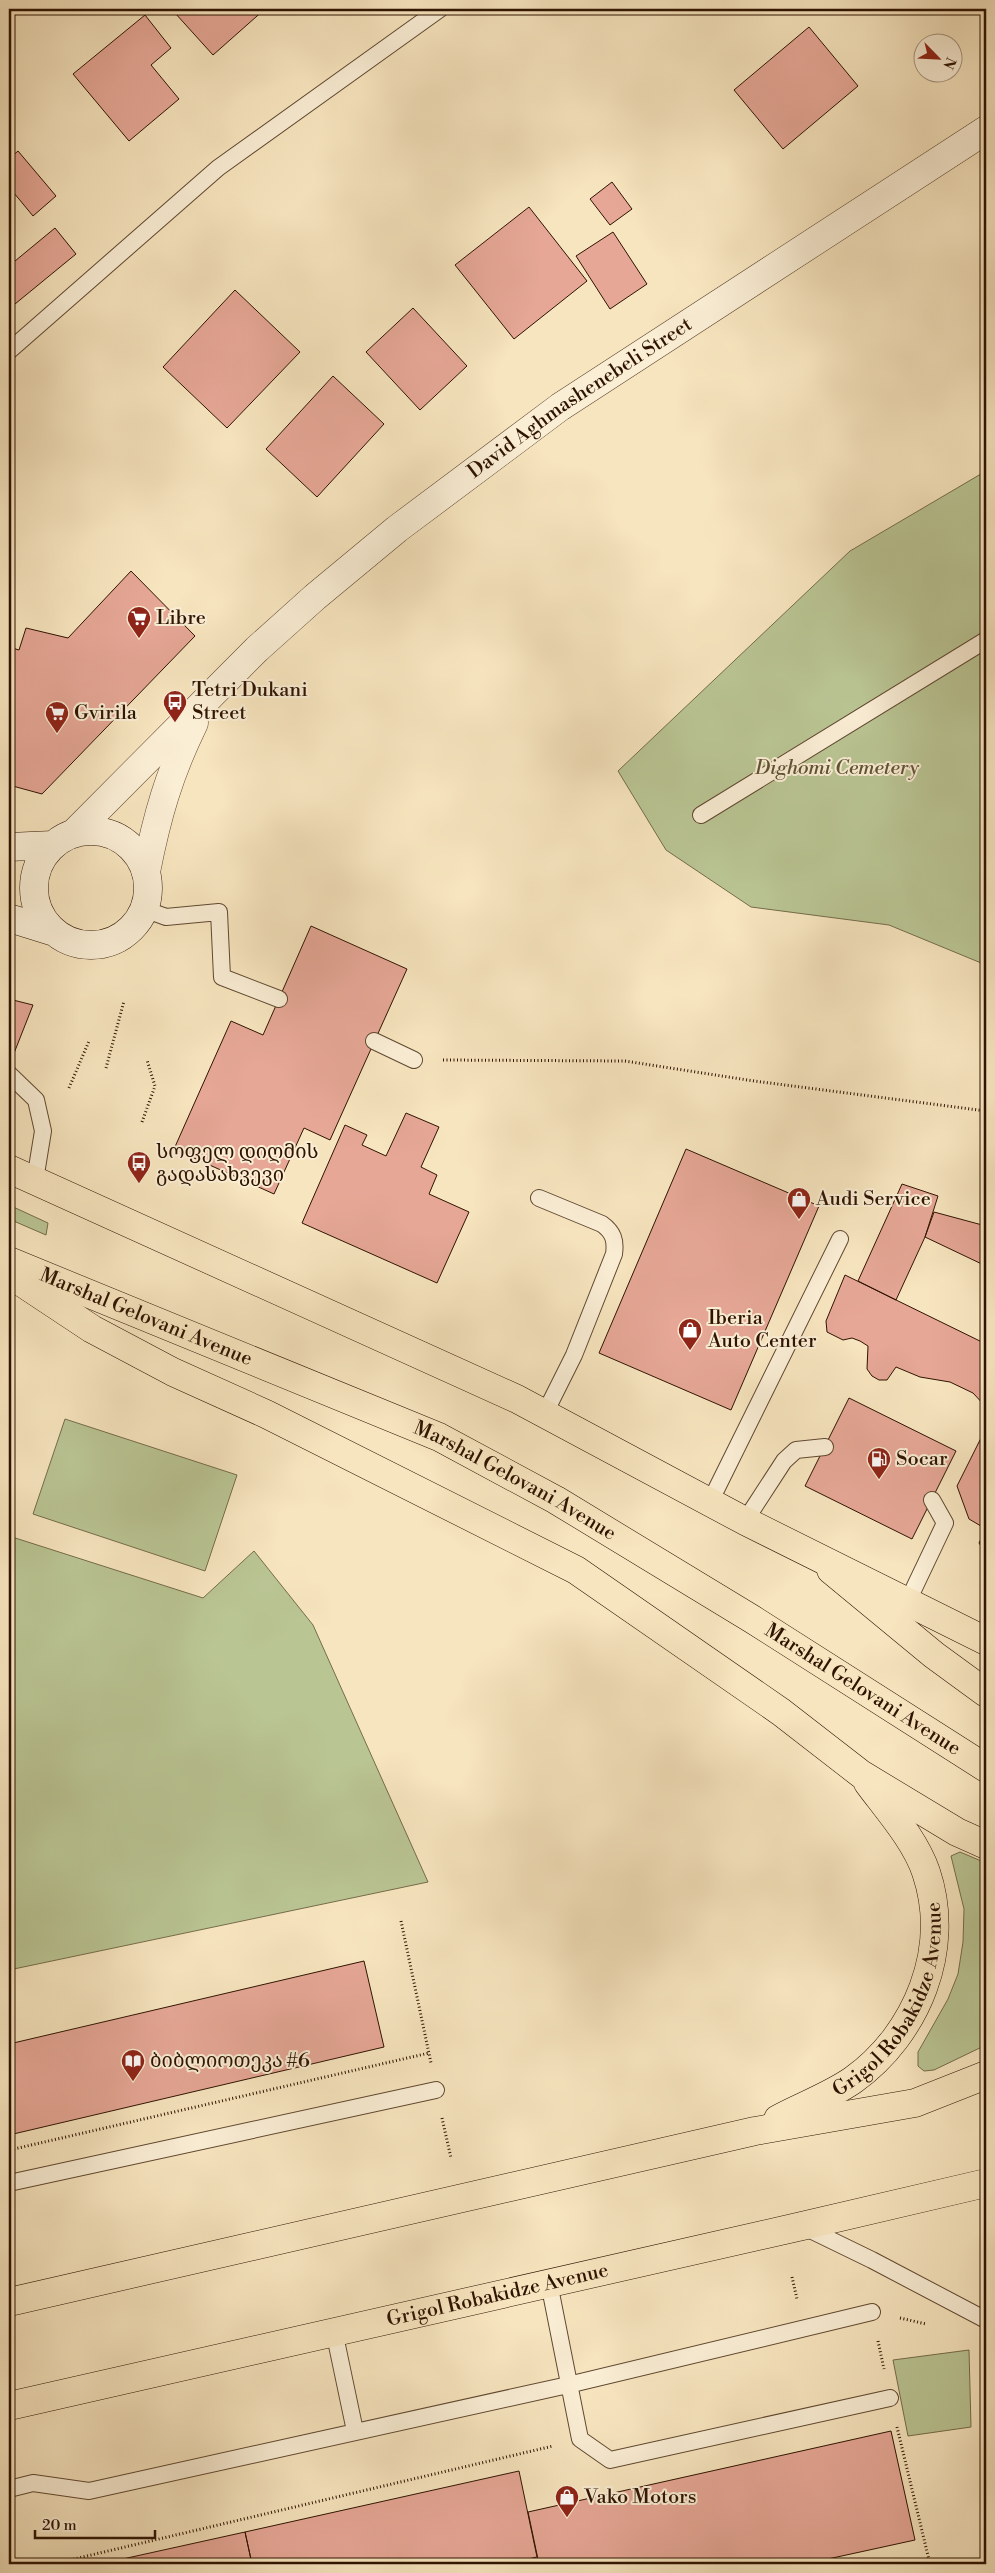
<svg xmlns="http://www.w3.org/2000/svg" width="995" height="2573" font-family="'Libre Bodoni','Noto Serif Georgian',serif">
<rect width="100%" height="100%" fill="#f7e5bf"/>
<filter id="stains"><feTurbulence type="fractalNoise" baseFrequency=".004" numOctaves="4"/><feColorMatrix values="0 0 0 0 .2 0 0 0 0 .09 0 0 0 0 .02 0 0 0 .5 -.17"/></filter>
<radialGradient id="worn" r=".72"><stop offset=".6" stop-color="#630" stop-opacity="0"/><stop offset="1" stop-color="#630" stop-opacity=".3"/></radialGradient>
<!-- green -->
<path fill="#bac594" stroke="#746c4a" d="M986 471V965L889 925 751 907 666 850 618 771 850 551Z
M9 1205 48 1223 46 1235 9 1219Z
M65 1419 237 1475 205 1571 33 1514Z
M9 1536 203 1598 254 1551 313 1625 428 1882 9 1970Z
M960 1852 986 1863V2045L934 2070 924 2071 918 2066V2052L948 1999 958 1974 963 1942 964 1909 951 1856Z
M969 2350 971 2427 908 2436 893 2360Z"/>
<!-- building -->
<path fill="#e6a796" stroke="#2e1301" d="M180 9H265L213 55 175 13Z
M145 15 171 48 151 65 179 99 129 141 73 74Z
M809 27 858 86 783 149 734 90Z
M18 151 56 196 33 216 9 187V159Z
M612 182 632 209 610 225 590 199Z
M529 207 587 281 514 339 455 265Z
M55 228 76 254 15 304 9 297V266Z
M613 232 647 284 610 309 576 256Z
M235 290 300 352 227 428 163 367Z
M413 308 467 366 420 410 366 352Z
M333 376 384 424 317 497 266 449Z
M131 571 195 636 42 794 9 785V647L19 650 26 628 68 638Z
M311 926 407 969 330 1140 304 1128 274 1194 174 1149 231 1021 263 1035Z
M9 999 33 1005 9 1066Z
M406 1113 439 1127 421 1167 437 1175 429 1194 469 1212 437 1283 302 1223 345 1125 367 1135 362 1145 386 1156Z
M686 1149 819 1206 731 1410 599 1353Z
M902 1184 938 1196 925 1237 896 1300 858 1281Z
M934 1212 986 1226V1266L925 1237Z
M845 1275 986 1344V1407L973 1393 950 1382 920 1377 896 1367 887 1380H879L872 1376 867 1369 868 1346 860 1341 852 1338 843 1340 827 1332 826 1321Z
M849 1398 956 1451 912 1539 805 1486Z
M986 1428V1529L969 1519 957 1486Z
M986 1529V1549H983L979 1543Z
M364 1961 384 2047 9 2135V2044Z
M891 2431 915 2540 805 2564H539L528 2512Z
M519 2471 537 2557 507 2564H252L245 2532Z
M245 2532 252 2564H100Z"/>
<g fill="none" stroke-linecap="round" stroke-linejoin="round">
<!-- service casing -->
<g stroke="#604830" stroke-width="18">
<path id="service" d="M9 351 218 168 440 9
M701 815 986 640
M144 909 166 917 219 912 222 977 279 999
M374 1041 414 1060
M9 1074 36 1100 43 1131 35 1180
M539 1198 602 1224C613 1232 616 1240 614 1254L574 1355 545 1413
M710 1502 840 1239
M745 1521 784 1461 796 1450 825 1447
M907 1603 945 1523 932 1500
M9 2183 436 2090
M802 2226 872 2260 986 2320
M549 2283 580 2439 610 2460 890 2398
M334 2331 355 2431
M9 2489 33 2483 89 2491 568 2385 872 2312"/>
</g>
<!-- tertiary casing -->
<g stroke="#604830" stroke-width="29">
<g id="tertiary">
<path id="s1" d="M74 833 257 649 315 597 397 529 560 407 986 130"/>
<path d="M146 872C157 816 169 774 194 723"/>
</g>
</g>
<!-- secondary casing -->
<g stroke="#2e1301" stroke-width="29">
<path id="secondary" d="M34 888a57 57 0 1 1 114 0a57 57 0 1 1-114 0Z
M9 847 53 845
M9 918 54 932"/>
</g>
<!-- primary casing -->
<g stroke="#2e1301" stroke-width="29">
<g id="primary">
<path d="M9 1274 92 1329 173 1372 266 1414 576 1570 781 1712 861 1774 957 1832 986 1845"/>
<path d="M831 1570 934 1655 986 1693"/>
<path id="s2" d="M778 2119C802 2106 830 2096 853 2080 917 2034 952 1949 926 1872 915 1840 888 1810 868 1783"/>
<path d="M9 2302 755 2131 915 2103 986 2075"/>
<path id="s3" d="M9 2406 802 2226 986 2183"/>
</g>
</g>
<!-- trunk casing -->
<g stroke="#2e1301" stroke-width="29">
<g id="trunk">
<path d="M9 1169 517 1399 745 1521 986 1641"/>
<path id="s4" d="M9 1261 439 1437 556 1500 752 1619 986 1768"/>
</g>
</g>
<!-- path -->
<path stroke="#2e1301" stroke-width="3" stroke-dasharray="1 2.5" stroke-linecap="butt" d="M443 1060 625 1061 754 1081 986 1111
M106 1068 124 1001
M69 1088 89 1041
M142 1122 155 1086 147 1060
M9 1337 14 1339
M401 1921 431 2063
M442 2118 451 2158
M14 2149 429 2053
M792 2277 797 2299
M900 2318 926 2324
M878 2341 884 2369
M897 2427 930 2564
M53 2564 553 2446"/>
<!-- service -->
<use href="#service" stroke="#faeed5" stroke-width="16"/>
<!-- tertiary -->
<use href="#tertiary" stroke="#faeed5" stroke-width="28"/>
<!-- secondary -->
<use href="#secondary" stroke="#faeed5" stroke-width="28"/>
<!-- primary -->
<use href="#primary" stroke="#f7e5bf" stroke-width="28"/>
<!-- trunk -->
<use href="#trunk" stroke="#f7e5bf" stroke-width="28"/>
</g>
<!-- icons -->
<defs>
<g id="supermarket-pin" transform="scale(1.25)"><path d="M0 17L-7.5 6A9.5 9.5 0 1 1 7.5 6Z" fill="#8f2418" stroke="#faeed5"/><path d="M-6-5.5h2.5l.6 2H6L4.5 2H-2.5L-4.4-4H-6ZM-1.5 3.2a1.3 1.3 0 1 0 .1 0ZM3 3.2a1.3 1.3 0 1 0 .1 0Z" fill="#fff"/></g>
<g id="bus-pin" transform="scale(1.25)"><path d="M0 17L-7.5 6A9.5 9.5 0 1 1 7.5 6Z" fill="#8f2418" stroke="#faeed5"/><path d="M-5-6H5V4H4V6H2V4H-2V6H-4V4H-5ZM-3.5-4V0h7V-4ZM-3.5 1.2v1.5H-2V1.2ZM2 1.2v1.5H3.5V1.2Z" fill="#fff"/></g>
<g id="shop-pin" transform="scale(1.25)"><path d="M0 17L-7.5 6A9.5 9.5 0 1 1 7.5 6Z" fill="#8f2418" stroke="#faeed5"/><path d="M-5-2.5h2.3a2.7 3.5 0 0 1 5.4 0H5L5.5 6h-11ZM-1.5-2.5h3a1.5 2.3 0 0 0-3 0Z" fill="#fff"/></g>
<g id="fuel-pin" transform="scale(1.25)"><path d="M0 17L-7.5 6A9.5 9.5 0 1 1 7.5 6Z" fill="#8f2418" stroke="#faeed5"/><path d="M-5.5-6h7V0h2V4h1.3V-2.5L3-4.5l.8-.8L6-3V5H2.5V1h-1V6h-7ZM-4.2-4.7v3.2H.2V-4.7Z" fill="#fff"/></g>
<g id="library-pin" transform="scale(1.25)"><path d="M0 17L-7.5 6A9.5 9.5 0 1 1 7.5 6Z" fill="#8f2418" stroke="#faeed5"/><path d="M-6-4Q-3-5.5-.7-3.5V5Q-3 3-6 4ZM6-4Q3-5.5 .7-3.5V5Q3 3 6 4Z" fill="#fff"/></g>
</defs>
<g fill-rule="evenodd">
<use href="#supermarket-pin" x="139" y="618"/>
<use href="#bus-pin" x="175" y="702"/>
<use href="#supermarket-pin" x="57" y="713"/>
<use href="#bus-pin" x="139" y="1163"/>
<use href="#shop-pin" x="799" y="1199"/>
<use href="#shop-pin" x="690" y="1330"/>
<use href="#fuel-pin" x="879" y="1459"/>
<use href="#library-pin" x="133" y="2061"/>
<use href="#shop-pin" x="567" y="2497"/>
</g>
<g text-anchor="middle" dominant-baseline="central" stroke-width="4" stroke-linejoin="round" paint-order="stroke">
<!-- street labels -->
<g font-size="20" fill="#2e1301" stroke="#faeed5">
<text stroke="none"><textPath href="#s1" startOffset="669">David Aghmashenebeli Street</textPath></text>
<text stroke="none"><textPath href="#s4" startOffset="148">Marshal Gelovani Avenue</textPath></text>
<text stroke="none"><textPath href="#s4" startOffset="552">Marshal Gelovani Avenue</textPath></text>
<text stroke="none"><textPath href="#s4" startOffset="958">Marshal Gelovani Avenue</textPath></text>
<text stroke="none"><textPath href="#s2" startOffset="176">Grigol Robakidze Avenue</textPath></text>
<text stroke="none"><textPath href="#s3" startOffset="501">Grigol Robakidze Avenue</textPath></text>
</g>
<!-- poi labels -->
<g font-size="20" fill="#2e1301" stroke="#faeed5" text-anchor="start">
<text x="156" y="618">Libre</text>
<text x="192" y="690">Tetri Dukani<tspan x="192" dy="23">Street</tspan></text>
<text x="74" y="713">Gvirila</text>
<text x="156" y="1152">სოფელ დიღმის<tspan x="156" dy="23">გადასახვევი</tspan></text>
<text x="816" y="1199">Audi Service</text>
<text x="708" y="1318">Iberia<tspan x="708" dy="23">Auto Center</tspan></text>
<text x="896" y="1459">Socar</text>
<text x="150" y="2061">ბიბლიოთეკა #6</text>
<text x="584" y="2497">Vako Motors</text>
</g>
<!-- park labels -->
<g font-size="20" font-style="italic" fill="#5f5134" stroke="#faeed5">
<text x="837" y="768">Dighomi Cemetery</text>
</g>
</g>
<!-- margin -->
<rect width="995" height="2573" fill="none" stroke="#f7e5bf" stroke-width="30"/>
<rect x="10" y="10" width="975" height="2553" fill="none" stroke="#2e1301" stroke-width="2.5"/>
<rect x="15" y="15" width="965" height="2543" fill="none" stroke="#2e1301"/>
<!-- north arrow -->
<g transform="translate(938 58) rotate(114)"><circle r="24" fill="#faeed5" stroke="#a89680"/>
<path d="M0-4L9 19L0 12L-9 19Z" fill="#8f2418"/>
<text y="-8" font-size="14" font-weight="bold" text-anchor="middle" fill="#2e1301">N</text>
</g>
<!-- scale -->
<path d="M35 2530v8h120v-8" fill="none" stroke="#2e1301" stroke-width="2.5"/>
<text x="42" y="2530" font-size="15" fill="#2e1301" stroke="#faeed5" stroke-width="4" paint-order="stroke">20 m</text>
<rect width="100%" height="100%" filter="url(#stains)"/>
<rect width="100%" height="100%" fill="url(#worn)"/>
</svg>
